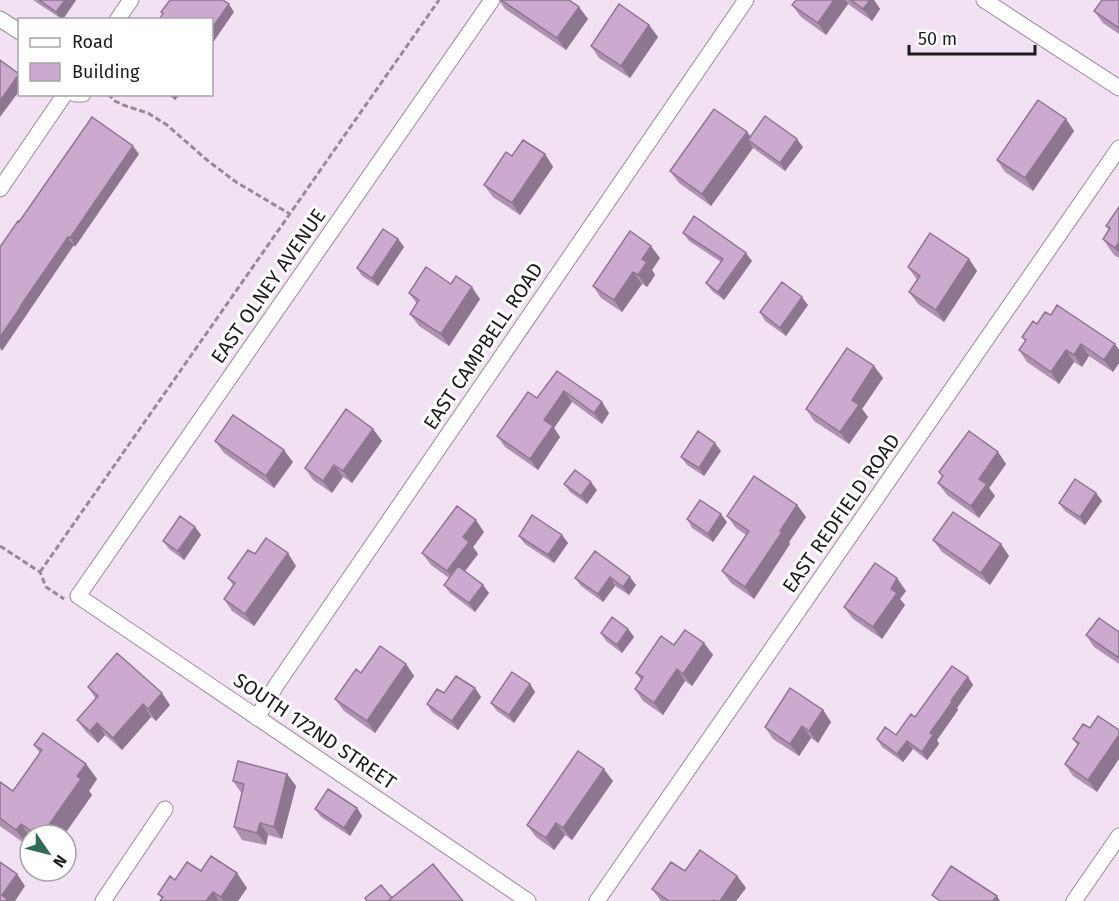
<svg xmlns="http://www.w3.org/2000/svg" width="1119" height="901" font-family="'Fira Sans',sans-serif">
<rect width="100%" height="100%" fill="#f2e1f3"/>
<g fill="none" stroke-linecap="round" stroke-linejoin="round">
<!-- minor casing -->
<g stroke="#998a99" stroke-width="17">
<path id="minor" d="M492 0 78 596 528 901
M984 0 1119 88
M0 19 20 32
M117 20 131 0
M75 94H83
M0 189 65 94
M257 718 277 684 746 0
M103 901 165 809
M597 901 1119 148
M1074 901 1119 836"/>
</g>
<!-- path -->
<path stroke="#968a97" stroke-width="3" stroke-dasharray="6 3" stroke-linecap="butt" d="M108 94 115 101 123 105 148 113 167 125 207 160 236 182 290 214
M0 546 40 572 46 587 64 599
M40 572 439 0"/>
<!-- minor -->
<use href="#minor" stroke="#fff" stroke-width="15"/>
</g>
<!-- wall -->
<path fill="#af91b1" d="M33 0H76L63 20Z
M499 0H569L579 7 588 19 566 50 505 9Z
M796 0H874L880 9 872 21 848 4 826 35 801 17 792 5Z
M1119 0V34L1103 23 1094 11Z
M649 25 658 37 630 78 599 58 591 46Z
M167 94H180L175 100Z
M1066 119 1074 131 1033 191 1005 172 997 160Z
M747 132 750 136 803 147 785 171 753 148 711 206 679 183 670 171Z
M545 154 553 167 520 215 493 197 484 185 512 156Z
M1119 207V258L1114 255 1103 239 1109 230 1106 226Z
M683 233 752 261 724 300 712 291 706 283 721 262 689 241Z
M398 239 404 247 378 286 362 276 357 268Z
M660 258 652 270 655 275 647 287 642 284 622 312 601 298 593 286Z
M969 259 977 271 944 322 918 304 909 292 917 280 908 267Z
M451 284 480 299 449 346 419 326 410 314 417 304 409 293Z
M808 305 786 336 765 321 760 312Z
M1051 315 1115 344 1119 350V363L1113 372 1089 356 1082 367 1074 362 1059 384 1027 362 1019 350 1025 341 1022 337 1037 324Z
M874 366 883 378 862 409 868 417 849 444 814 421 806 409Z
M557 371 609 413 602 424 572 402 554 428 560 437 538 470 505 447 497 436 537 398Z
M373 429 382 441 352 483 343 477 332 493 313 480 305 468Z
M215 441 293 462 274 488 224 453Z
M721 451 704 476 687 465 681 457Z
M998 452 1006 464 989 488 995 496 979 518 947 495 938 483 942 477 939 472Z
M564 484 597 490 587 504 570 492Z
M1096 493 1102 501 1085 525 1065 511 1059 503Z
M797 505 806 517 789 542 790 544 754 599 731 583 722 571 746 535 736 528 727 516Z
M687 519 727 522 713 542 692 528Z
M195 527 201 535 184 560 169 549 163 541Z
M484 532 473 547 478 554 465 571 489 593 475 612 450 593 444 585 449 578 431 565 422 553Z
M562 535 568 543 554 563 525 544 519 536Z
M933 540 1009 556 990 585 942 552Z
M595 551 636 585 629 595 615 586 603 602 581 586 575 578Z
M255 554 296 566 254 626 232 611 224 599 233 585 228 578Z
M906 591 900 599 905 605 882 639 853 619 844 607Z
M628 629 634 637 622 653 606 641 601 633Z
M1119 632V664L1094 647 1086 635Z
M704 643 713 655 692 686 685 681 663 715 643 701 635 689 641 680 636 673 674 645Z
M406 664 414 676 375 733 344 711 335 699 361 673Z
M968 677 973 685 957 708 958 710 937 740 939 744 927 760 913 749 903 762 882 747 877 739 896 735 915 717Z
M530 684 535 692 514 723 497 711 491 703Z
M88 687 170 705 156 721 151 717 122 750 105 735 98 743 86 732 77 720 96 699Z
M475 688 481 697 458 730 432 712 427 704 444 693Z
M823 710 831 722 818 743 811 738 799 756 773 739 765 727Z
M1090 728 1097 792 1073 776 1065 764 1078 746 1073 739Z
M34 745 86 764 97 779 89 791 92 795 64 835H30V842L28 846 0 826V782L13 791 40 753Z
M287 774 296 786 282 839 268 835 266 845 242 840 234 827 242 794 233 781Z
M613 781 572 840 565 835 554 850 536 837 527 825Z
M357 808 362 816 350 836 321 817 315 809Z
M201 871 247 888 238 901H160L162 899 158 894 175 880Z
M685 871 737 876 746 888 736 901H661L652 889Z"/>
<!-- shaded-wall -->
<path fill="#8f7690" d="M65 0H76L62 20 56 12Z
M834 0H845L848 4 826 35 818 23Z
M870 0H874L880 9 872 21 863 9Z
M229 4 234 12 212 44V28Z
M579 7 588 19 566 50 557 38Z
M649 25 658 37 630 78 621 66Z
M19 74 20 90 0 117V101Z
M171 94H180L175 100Z
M1066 119 1074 131 1033 191 1025 178Z
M747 132 756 144 748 140 753 148 711 206 702 194Z
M797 139 803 147 785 171 780 163Z
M133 146 139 154 75 247 70 238Z
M545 154 553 167 520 215 512 203Z
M68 237 74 245 2 351 0 348V337L21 305Z
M398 239 404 247 378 286 372 278Z
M1119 242V253L1115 248Z
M651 246 660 258 652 270 655 275 647 287 638 275 642 259Z
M746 253 752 261 724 300 718 292Z
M969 259 977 271 944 322 936 310Z
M633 272 642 284 622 312 614 300Z
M472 287 480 299 449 346 441 334Z
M802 297 808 305 786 336 780 328Z
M1081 344 1089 356 1082 367 1074 355Z
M1115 344 1119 350V363L1113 372 1104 360Z
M1066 350 1074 362 1059 384 1051 372Z
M874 366 883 378 862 409 868 417 849 444 840 432 852 400Z
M564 391 572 402 554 428 560 437 538 470 530 459 544 420Z
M602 402 609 413 602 424 594 413Z
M373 429 382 441 352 483 343 471Z
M715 443 721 451 704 476 699 468Z
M284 450 293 462 274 488 266 476Z
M998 452 1006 464 989 488 995 496 979 518 971 506 979 479Z
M334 465 343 477 332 493 323 481Z
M591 482 597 490 587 504 581 496Z
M1096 493 1102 501 1085 525 1080 517Z
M797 505 806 517 789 542 790 544 754 599 745 587 780 531Z
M721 514 727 522 713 542 708 534Z
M476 520 484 532 473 547 478 554 456 583 447 571 463 537Z
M195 527 201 535 184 560 178 551Z
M562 535 568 543 554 563 548 555Z
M1001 544 1009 556 990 585 981 573Z
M288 553 296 566 254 626 245 614Z
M610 577 615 586 603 602 598 594Z
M630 577 636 585 629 595 623 587Z
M897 578 906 591 900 599 905 605 882 639 873 627 891 589Z
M483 585 489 593 475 612 469 603Z
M628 629 634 637 622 653 617 645Z
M704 643 713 655 692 686 683 674Z
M406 664 414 676 375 733 367 721Z
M677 669 685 681 663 715 654 703Z
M968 677 973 685 957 708 958 710 937 740 939 744 927 760 922 752 930 733 951 701Z
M530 684 535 692 514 723 509 715Z
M475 688 481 697 458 730 452 721Z
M162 693 170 705 156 721 148 709Z
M143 704 151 717 122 750 113 738Z
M823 710 831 722 818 743 809 731Z
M97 723 105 735 98 743 90 731Z
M802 726 811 738 799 756 790 744Z
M1119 735V759L1097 792 1088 780Z
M907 741 913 749 903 762 897 754Z
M86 764 97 779 89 791 92 795 64 835H42L77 776Z
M604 769 613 781 572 840 563 828Z
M287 774 296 786 282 839 274 827Z
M357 808 362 816 350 836 344 828Z
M260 823 268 835 266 845 257 833Z
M556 823 565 835 554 850 546 838Z
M21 824 30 837V842L28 846 16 830Z
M237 873 247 888 238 901H223L221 897Z
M17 874 25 886 15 901H6L2 895Z
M737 876 746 888 736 901H720Z
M213 892 219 901H206Z
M997 896 1000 901H993Z"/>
<!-- building -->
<path fill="#cca9ce" stroke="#8f7690" stroke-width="1.5" d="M39 0H65L56 12Z
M170 0H223L229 4 212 28V20H159L163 13 161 12Z
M501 0H569L579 7 557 38Z
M796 0H834L818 23 792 5Z
M851 0H870L863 9Z
M1102 0H1119V28L1094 11Z
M619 4 649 25 621 66 591 46Z
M0 60 19 74 0 101Z
M1038 100 1066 119 1025 178 997 160Z
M714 109 747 132 702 194 670 171Z
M765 116 797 139 780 163 748 140Z
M92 117 133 146 70 238 68 237 21 305H22L0 337V247L18 221 19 222Z
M523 140 545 154 512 203 484 185 506 152 512 156Z
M1119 207V242L1115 248 1103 239 1110 228 1106 226Z
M694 216 746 253 718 292 706 283 723 259 683 233Z
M383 229 398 239 372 278 357 268Z
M630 231 651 246 642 259 647 262 638 275 633 272 614 300 593 286Z
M930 233 969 259 936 310 909 292 920 276 908 267Z
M426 267 451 284 456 276 472 287 441 334 410 314 419 300 409 293Z
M782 282 802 297 780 328 760 312Z
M1057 305 1115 344 1104 360 1081 344 1074 355 1066 350 1051 372 1019 350 1026 340 1022 337 1033 321 1037 324 1045 312 1051 315Z
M847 348 874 366 852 400 859 405 840 432 806 409Z
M557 371 602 402 594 413 564 391 544 420 553 426 530 459 497 436 528 392 537 398Z
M346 409 373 429 343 471 334 465 323 481 305 468Z
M233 415 284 450 266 476 215 441Z
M698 431 715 443 699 468 681 457Z
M969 431 998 452 979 479 987 484 971 506 938 483 943 476 939 472Z
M575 470 591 482 581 496 564 484Z
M754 476 797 505 780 531 782 532 745 587 722 571 749 531 727 516Z
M1075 479 1096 493 1080 517 1059 503Z
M700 500 721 514 708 534 687 519Z
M457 506 476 520 463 537 469 542 447 571 422 553Z
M953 512 1001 544 981 573 933 540Z
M532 515 562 535 548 555 519 536Z
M180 516 195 527 178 551 163 541Z
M266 538 288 553 245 614 224 599 235 583 228 578 248 550 255 554Z
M595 551 630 577 623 587 610 577 598 594 575 578Z
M875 563 897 578 891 589 897 593 873 627 844 607Z
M458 566 483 585 469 603 444 585Z
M612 617 628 629 617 645 601 633Z
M1099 618 1119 632V658L1086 635Z
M685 630 704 643 683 674 677 669 654 703 635 689 643 677 636 673 661 636 674 645Z
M380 646 406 664 367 721 335 699 356 669 361 673Z
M117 653 162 693 148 709 143 704 113 738 97 723 90 731 77 720 98 696 88 687Z
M952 666 968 677 951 701 952 702 930 733 933 735 922 752 907 741 897 754 877 739 885 727 896 735 911 714 915 717Z
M512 672 530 684 509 715 491 703Z
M456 676 475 688 452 721 427 704 437 689 444 693Z
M790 688 823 710 809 731 802 726 790 744 765 727Z
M1098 716 1119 730V735L1088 780 1065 764 1079 743 1073 739 1083 724 1090 728Z
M43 733 86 764 77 776 81 779 42 835H37L21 824 16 830 0 818V782L13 791 42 750 34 745Z
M578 751 604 769 563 828 556 823 546 838 527 825Z
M238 761 287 774 274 827 260 823 257 833 234 827 244 784 233 781Z
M328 789 357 808 344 828 315 809Z
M700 850 737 876 720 901H715L714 900 713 901H669L652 889 671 862 685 871Z
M211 856 237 873 221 897 213 892 206 901H160L163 897 158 894 170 876 175 880 187 862 201 871Z
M0 862 17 874 2 895 7 899 6 901H0Z
M433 864 463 901H388Z
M951 866 997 896 993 901H940L932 895Z
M381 885 392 898 388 901H367L365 898Z"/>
<g text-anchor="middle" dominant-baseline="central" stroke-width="6" stroke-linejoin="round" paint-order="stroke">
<!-- street labels -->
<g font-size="20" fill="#1f1a20" stroke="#fff">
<text transform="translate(268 286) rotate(-55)">EAST OLNEY AVENUE</text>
<text transform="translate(483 346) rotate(-56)">EAST CAMPBELL ROAD</text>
<text transform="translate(841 513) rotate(-55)">EAST REDFIELD ROAD</text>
<text transform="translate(315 731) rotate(34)">SOUTH 172ND STREET</text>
</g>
</g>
<!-- legend -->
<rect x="18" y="18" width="195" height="78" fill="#ffffff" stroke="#a5a3a6" stroke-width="1.5"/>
<rect x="30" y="38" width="30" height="9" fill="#ffffff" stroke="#a5a3a6" stroke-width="1.5"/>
<text x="72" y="48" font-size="18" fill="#1f1a20">Road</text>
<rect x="30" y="63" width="30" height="18" fill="#cca9ce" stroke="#a5a3a6" stroke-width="1.5"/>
<text x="72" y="78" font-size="18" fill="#1f1a20">Building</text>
<!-- north arrow -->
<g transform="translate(48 853) rotate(125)"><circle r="28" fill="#ffffff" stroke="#a5a3a6" stroke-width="1.5"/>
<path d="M0-4.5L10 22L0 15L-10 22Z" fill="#2f6b55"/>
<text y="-9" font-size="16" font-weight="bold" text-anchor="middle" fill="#1f1a20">N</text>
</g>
<!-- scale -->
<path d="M909 45v9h126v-9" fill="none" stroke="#1f1a20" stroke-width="3"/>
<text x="918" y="45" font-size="18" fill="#1f1a20" stroke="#ffffff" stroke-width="4.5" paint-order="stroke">50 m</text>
</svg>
